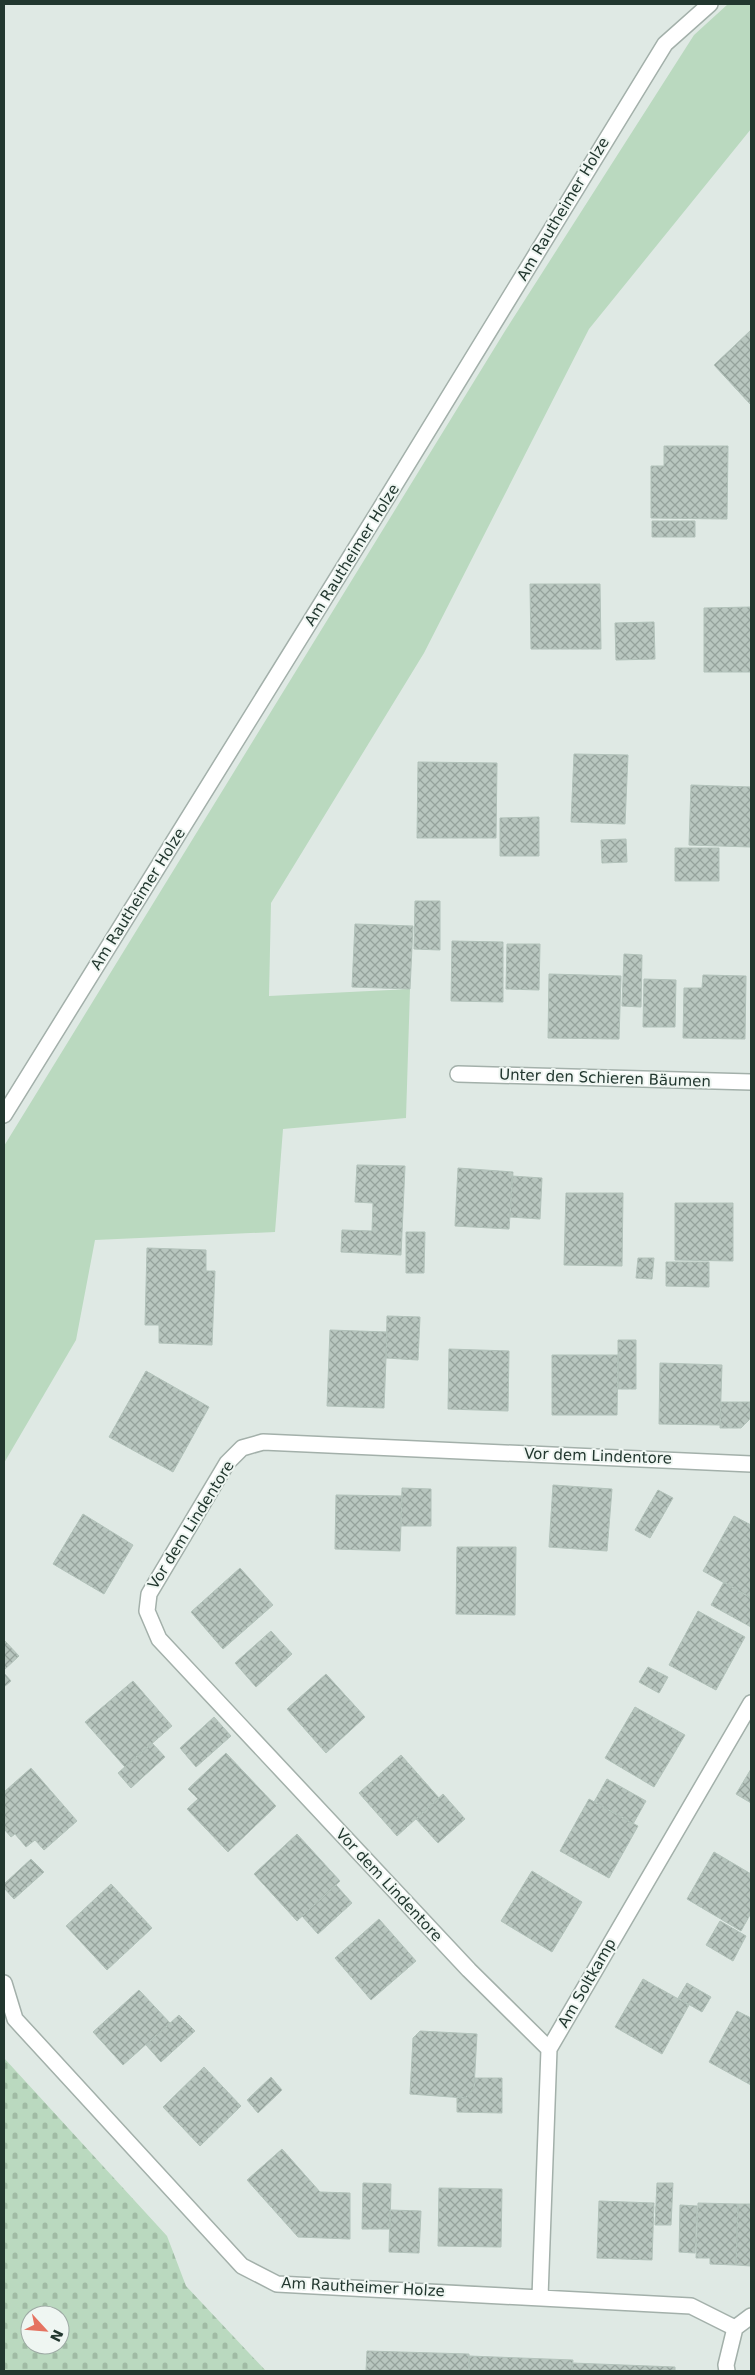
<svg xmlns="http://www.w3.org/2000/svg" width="755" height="2375" font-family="'DejaVu Sans',sans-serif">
<defs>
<pattern id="cemetery-stones" width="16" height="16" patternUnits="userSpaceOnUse" patternTransform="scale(1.25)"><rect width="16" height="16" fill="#bad9bf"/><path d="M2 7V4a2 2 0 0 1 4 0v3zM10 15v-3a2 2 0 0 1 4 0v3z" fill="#a0bba4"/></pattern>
<pattern id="building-cross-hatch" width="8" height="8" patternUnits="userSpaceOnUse" patternTransform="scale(1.25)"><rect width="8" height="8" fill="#b8c6bf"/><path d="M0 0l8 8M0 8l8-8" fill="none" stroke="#95a29c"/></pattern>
</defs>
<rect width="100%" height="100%" fill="#dfe9e4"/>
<!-- cemetery -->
<path fill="url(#cemetery-stones)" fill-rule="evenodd" d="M4 2058 167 2236 186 2286 266 2371H4ZM30 2315H60V2345H30Z"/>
<!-- park -->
<path fill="#bad9bf" d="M728 4H751V129L589 329 424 653 271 903 269 996 410 989 406 1118 283 1129 275 1232 95 1240 76 1340 4 1463V1146L505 331 694 35Z"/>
<!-- building -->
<path fill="url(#building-cross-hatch)" stroke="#b2c2ba" d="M751 330V405L714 365Z
M664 446H728L727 519 651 518V466H664Z
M652 521H695V537H652Z
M530 584H600L601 649H531Z
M751 607V672H704V608Z
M654 622 655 659 616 660 615 623Z
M574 754 628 755 625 824 571 822Z
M418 762 497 763 496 838H417Z
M691 785 751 787V847L689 845Z
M539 817V856H500V818Z
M626 839 627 862 602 863 601 840Z
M675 848H719V881H675Z
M415 901H440V950L414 949Z
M355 924 413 926 410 989 352 987Z
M452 941 503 942V1002L451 1001Z
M507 944H540L539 990 506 989Z
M624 954 642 955 641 1007 622 1006Z
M549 974 621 976 619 1039 548 1038Z
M703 975 746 976 745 1039 683 1038 684 988H702Z
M644 979 676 980 675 1027H643Z
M357 1165 405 1166 401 1255 341 1252 342 1230 372 1231 373 1203 355 1202Z
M458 1168 513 1172 509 1229 455 1226Z
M512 1176 542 1178 540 1219 510 1217Z
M566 1193H623L622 1266 564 1265Z
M675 1203H733V1261L675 1260Z
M406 1232H425L424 1273H406Z
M147 1248 206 1250V1271H215L212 1345 159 1343V1325H145Z
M638 1258H654L652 1279 636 1278Z
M666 1262H709V1287L666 1286Z
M387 1316 420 1317 418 1360 386 1358Z
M330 1330 387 1332 384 1408 327 1406Z
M618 1340H636V1389H618Z
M449 1349 509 1351 508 1411 448 1409Z
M552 1355H618L617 1415H552Z
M660 1363 722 1365 720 1425 659 1424Z
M146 1371 209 1407 173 1472 109 1437Z
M721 1402H751L750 1419 741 1428H720Z
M553 1485 612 1489 607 1551 549 1547Z
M402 1488 431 1489V1526H401Z
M658 1490 673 1498 650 1538 635 1530Z
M336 1495 402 1496 400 1551 335 1549Z
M83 1514 133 1545 104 1594 53 1564Z
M734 1516 751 1525V1598L703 1571Z
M457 1547H516L515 1615 456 1614Z
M240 1568 273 1605 223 1649 191 1612Z
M724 1582 751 1598V1627L711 1605Z
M698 1611 745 1637 716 1690 669 1665Z
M271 1631 292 1654 256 1687 235 1663Z
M4 1640 19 1656 4 1670Z
M648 1667 668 1677 659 1693 639 1682Z
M4 1673 11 1681 4 1687Z
M326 1674 365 1717 326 1753 287 1709Z
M133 1681 172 1726 125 1767 85 1722Z
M635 1707 685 1735 654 1787 605 1758Z
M214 1717 231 1736 196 1767 180 1748Z
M152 1743 165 1757 131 1788 118 1773Z
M226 1753 276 1806 228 1852 187 1809 198 1799 188 1789Z
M401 1755 439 1798 397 1836 359 1793Z
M31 1768 77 1821 44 1850 35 1840 26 1847 15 1834 11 1837 4 1829V1792Z
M751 1769V1803L736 1794Z
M607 1779 646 1801 633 1824 594 1802Z
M443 1794 465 1819 438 1843 416 1819Z
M589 1799 638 1826 609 1878 560 1851Z
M297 1834 340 1881 297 1921 254 1874Z
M714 1852 751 1874V1913L741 1931 687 1899Z
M31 1859 44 1872 14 1899 4 1888V1884Z
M532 1871 582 1902 552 1952 501 1921Z
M111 1884 152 1928 107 1970 66 1926Z
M336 1885 352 1903 318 1934 302 1916Z
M379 1919 416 1961 371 2000 335 1958Z
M720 1921 746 1936 733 1961 706 1945Z
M643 1979 689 2005 662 2054 615 2027Z
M687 1983 711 1997 702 2012 678 1998Z
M139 1990 170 2023 123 2065 93 2032Z
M737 2011 751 2018V2085L709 2062Z
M179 2015 195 2031 161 2062 146 2045Z
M420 2031 477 2034 474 2088 465 2098 410 2094 413 2038Z
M204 2067 241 2106 200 2146 163 2107Z
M271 2077 282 2090 258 2113 247 2100Z
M475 2078H502V2113L457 2112V2097L465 2098 474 2088Z
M282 2149 320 2192 350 2193V2239L298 2237 247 2180Z
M363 2183 391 2184 390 2229H362Z
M657 2183H673L671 2225H655Z
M439 2188 502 2189 501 2247 438 2246Z
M599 2201 654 2203 652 2260 597 2258Z
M698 2203 738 2204 736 2265 710 2264V2258H696Z
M738 2204H751V2266L736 2265Z
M680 2205 697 2206 695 2253 679 2252Z
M390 2210 421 2211 419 2253 389 2252Z
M367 2351 469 2354V2371H366Z
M469 2356 573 2360 572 2371H469Z
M572 2363 675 2367V2371H572Z"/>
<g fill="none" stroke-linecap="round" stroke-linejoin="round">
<!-- minor casing -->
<g stroke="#a3b0aa" stroke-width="18">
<path id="minor" d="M458 1074 751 1082
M4 1115 377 514 665 44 710 4
M4 1983 15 2019 242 2266 277 2284 691 2306 735 2328
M549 2049 469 1970 159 1639 147 1611 149 1594 227 1463 242 1448 263 1442 751 1464
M540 2297 549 2049 751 1703"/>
</g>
<!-- tertiary casing -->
<g stroke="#a3b0aa" stroke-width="18">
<path id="tertiary" d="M727 2371 726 2365 735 2328 751 2316"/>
</g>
<!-- minor -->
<use href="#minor" stroke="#fff" stroke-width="15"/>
<!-- tertiary -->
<use href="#tertiary" stroke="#fff" stroke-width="15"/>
</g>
<g text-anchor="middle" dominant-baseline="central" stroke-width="4" stroke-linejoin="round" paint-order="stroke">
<!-- street labels -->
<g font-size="15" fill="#22372f" stroke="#eff6f2">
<text transform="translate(563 209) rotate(-59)">Am Rautheimer Holze</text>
<text transform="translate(352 555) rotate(-58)">Am Rautheimer Holze</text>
<text transform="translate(138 899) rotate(-58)">Am Rautheimer Holze</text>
<text transform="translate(605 1078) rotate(2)">Unter den Schieren Bäumen</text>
<text transform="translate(598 1456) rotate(2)">Vor dem Lindentore</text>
<text transform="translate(191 1525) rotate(-58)">Vor dem Lindentore</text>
<text transform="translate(389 1885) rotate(47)">Vor dem Lindentore</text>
<text transform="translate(587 1983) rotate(-60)">Am Soltkamp</text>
<text transform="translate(363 2287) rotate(3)">Am Rautheimer Holze</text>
</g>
</g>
<!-- border -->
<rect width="755" height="2375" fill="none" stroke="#22372f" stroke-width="10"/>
<!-- north arrow -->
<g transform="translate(45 2330) rotate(116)"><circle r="24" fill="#eff6f2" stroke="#9daaa4"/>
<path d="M0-4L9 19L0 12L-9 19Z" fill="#e57361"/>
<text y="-8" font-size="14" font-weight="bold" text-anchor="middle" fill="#22372f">N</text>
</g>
</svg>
